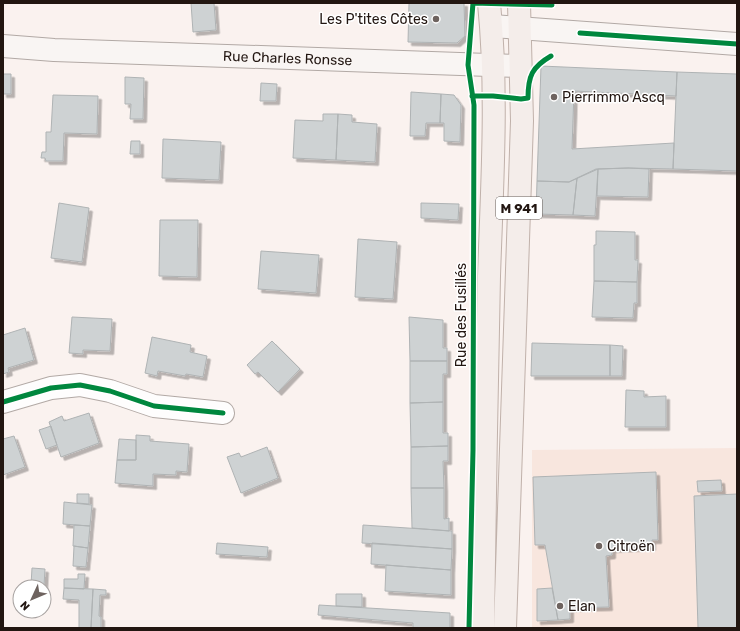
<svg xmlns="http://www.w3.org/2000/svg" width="740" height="631" font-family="Rubik,sans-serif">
<defs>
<filter id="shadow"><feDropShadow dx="3.5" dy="3.5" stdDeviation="0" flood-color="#0004"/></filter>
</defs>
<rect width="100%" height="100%" fill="#faf2ef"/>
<!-- built -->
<path fill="#f8e6de" d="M737 448V628H532V450Z"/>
<!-- building -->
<path fill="#ced2d3" stroke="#afb3b4" filter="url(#shadow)" d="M191 3H214L216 30 193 32Z
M409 3H464L465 36 457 43 408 42Z
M541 66 677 72 676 96 574 91 572 149 674 143 673 169 628 168 598 169 569 182 537 181Z
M677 72 737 74V171L673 169Z
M3 74H11V94H3Z
M125 77 144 78 143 119H130L131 104H125Z
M261 83 277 84 276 101H260Z
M411 92 441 94 440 123H426L425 136H410Z
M441 94 454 95 461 105 460 142 444 141V123H440Z
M53 95 98 96 97 134 64 133 63 161H46L45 158H41L42 152H46V132H51Z
M323 114H338L336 160 293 158 295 120 323 121Z
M338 114 352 115V122L377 124 375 162 336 160Z
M163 139 221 142 219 180 162 178Z
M131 141H140V154H130Z
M628 168 649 169 648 197 597 196 598 169Z
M596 169H598L595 216 573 215 577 178Z
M577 178 573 215 536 214 537 181 569 182Z
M59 203 89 208 82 262 51 258Z
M421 203 459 204 458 220 421 218Z
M160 220H198L197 277 159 276Z
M596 231 635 232V260H638L637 282 594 281V245H596Z
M358 239 397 242 393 299 355 297Z
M261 251 319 255 316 293 258 289Z
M594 281 637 282V303H634L633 318 592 317Z
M72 317 112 319 110 351 83 350V354L69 353Z
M409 317 443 320V348H447V361H410Z
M25 328 34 360 8 368 9 372 3 374V335Z
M152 337 191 345 190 352 207 356 203 377 186 374 185 376 158 371 157 376 145 373Z
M272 341 300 369 278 392 258 372 255 374 247 365Z
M532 343 610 345V376H531Z
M610 345 623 346 622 376H610Z
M410 361H447V374H443V402L410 403Z
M626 390 644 391V397L666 396V427H625Z
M443 402V433H448V446L411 447 410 403Z
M89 413 99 443 61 457 49 422 62 416 64 421Z
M51 426 57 445 46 449 39 430Z
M136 435 150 436V441L189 444 187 472 176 471V475L153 474V486L115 483 117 460H136Z
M14 436 25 467 3 475V439Z
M119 439 136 440V460H117Z
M448 446V461H443L444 488H411V447Z
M267 447 278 478 241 493 227 457 239 453 241 457Z
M656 472 658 540H652V547L612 549V555L606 556 609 607 570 608V619L558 620 545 545H535L533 477Z
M721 480 722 491 698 492 697 481Z
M411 488H444V519L449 518V531L412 528Z
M77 494H89V504L77 503Z
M737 494V628H698L694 496Z
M64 502 92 505 90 526 63 524Z
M74 525 90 526 88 548 73 546Z
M363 525 452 531V549L362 543Z
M217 543 268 547 267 557 216 554Z
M372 543 452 549 451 570 371 564Z
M74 546 88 548 86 567 73 566Z
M386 565 451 570V595L385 591Z
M32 568 45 569 44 586 31 585Z
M78 574H85L84 589 64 588V579H78Z
M64 588 93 589 91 628H79V600L63 599Z
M552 588 558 620 537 621V589Z
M93 589 106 590V595H100L99 616 101 617V628H91Z
M336 594H362V607L336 606Z
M319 605 450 613V628H413V623L318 615Z"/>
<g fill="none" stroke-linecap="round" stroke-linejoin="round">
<!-- street casing -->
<g stroke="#b2a9a5" stroke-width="24">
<path id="street" d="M3 402 51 388 80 385 110 391 154 406 223 413"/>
</g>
<!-- secondary casing -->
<g stroke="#b2a9a5" stroke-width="24">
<g id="secondary">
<path d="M492 26 737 44"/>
<path id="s1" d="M3 46 54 50 520 66"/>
</g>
</g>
<!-- primary casing -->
<g stroke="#c0b1aa" stroke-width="24">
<path id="primary" d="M483 628C485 511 486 393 489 276 492 185 498 93 489 3
M505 628 522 121 519 3"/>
</g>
<!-- street -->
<use href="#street" stroke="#fefdfd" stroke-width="22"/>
<!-- secondary -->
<use href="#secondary" stroke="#f9f5f3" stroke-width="22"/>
<!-- primary -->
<use href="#primary" stroke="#f4edea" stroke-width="22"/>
<!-- cycleway casing -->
<g stroke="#fff" stroke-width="8">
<path id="cycleway" d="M473 3 552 5
M580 33 737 44
M472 96H493L521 99 528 98C528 76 532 67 551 56
M3 402 51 388 80 385 110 391 154 406 223 413
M469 628 473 450 474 105 468 65 473 3"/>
</g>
<!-- cycleway -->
<use href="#cycleway" stroke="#00873e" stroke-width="5"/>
</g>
<!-- markers -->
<g fill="#6e635f" stroke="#fff" stroke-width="1.5">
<circle cx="436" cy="19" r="4"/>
<circle cx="554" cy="97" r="4"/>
<circle cx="599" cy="546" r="4"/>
<circle cx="560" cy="606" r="4"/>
</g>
<g text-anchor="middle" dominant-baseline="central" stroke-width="3" stroke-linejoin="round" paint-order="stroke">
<!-- shield labels -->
<rect fill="#fff" stroke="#645c58" stroke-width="1" x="496" y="197" width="46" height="22" rx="3"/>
<g font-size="13" font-weight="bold" fill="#221611">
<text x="519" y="208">M 941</text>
</g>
<!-- poi labels -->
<g font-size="14" fill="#221611" stroke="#fff" text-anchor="start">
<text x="428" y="19" text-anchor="end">Les P'tites Côtes</text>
<text x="562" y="97">Pierrimmo Ascq</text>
<text x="607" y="546">Citroën</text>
<text x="568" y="606">Elan</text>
</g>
<!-- street labels -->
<g font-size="14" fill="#221611" stroke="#fff">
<text stroke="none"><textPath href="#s1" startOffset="285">Rue Charles Ronsse</textPath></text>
<text transform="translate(461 315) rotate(-90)">Rue des Fusillés</text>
</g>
</g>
<!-- border -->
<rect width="740" height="631" fill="none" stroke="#221611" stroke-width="8"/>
<!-- north arrow -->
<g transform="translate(32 599) rotate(226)"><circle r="19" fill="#ffffff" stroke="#a7a2a0"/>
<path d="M0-3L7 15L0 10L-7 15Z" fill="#6e635f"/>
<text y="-6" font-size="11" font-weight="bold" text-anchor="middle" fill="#221611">N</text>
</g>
</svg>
